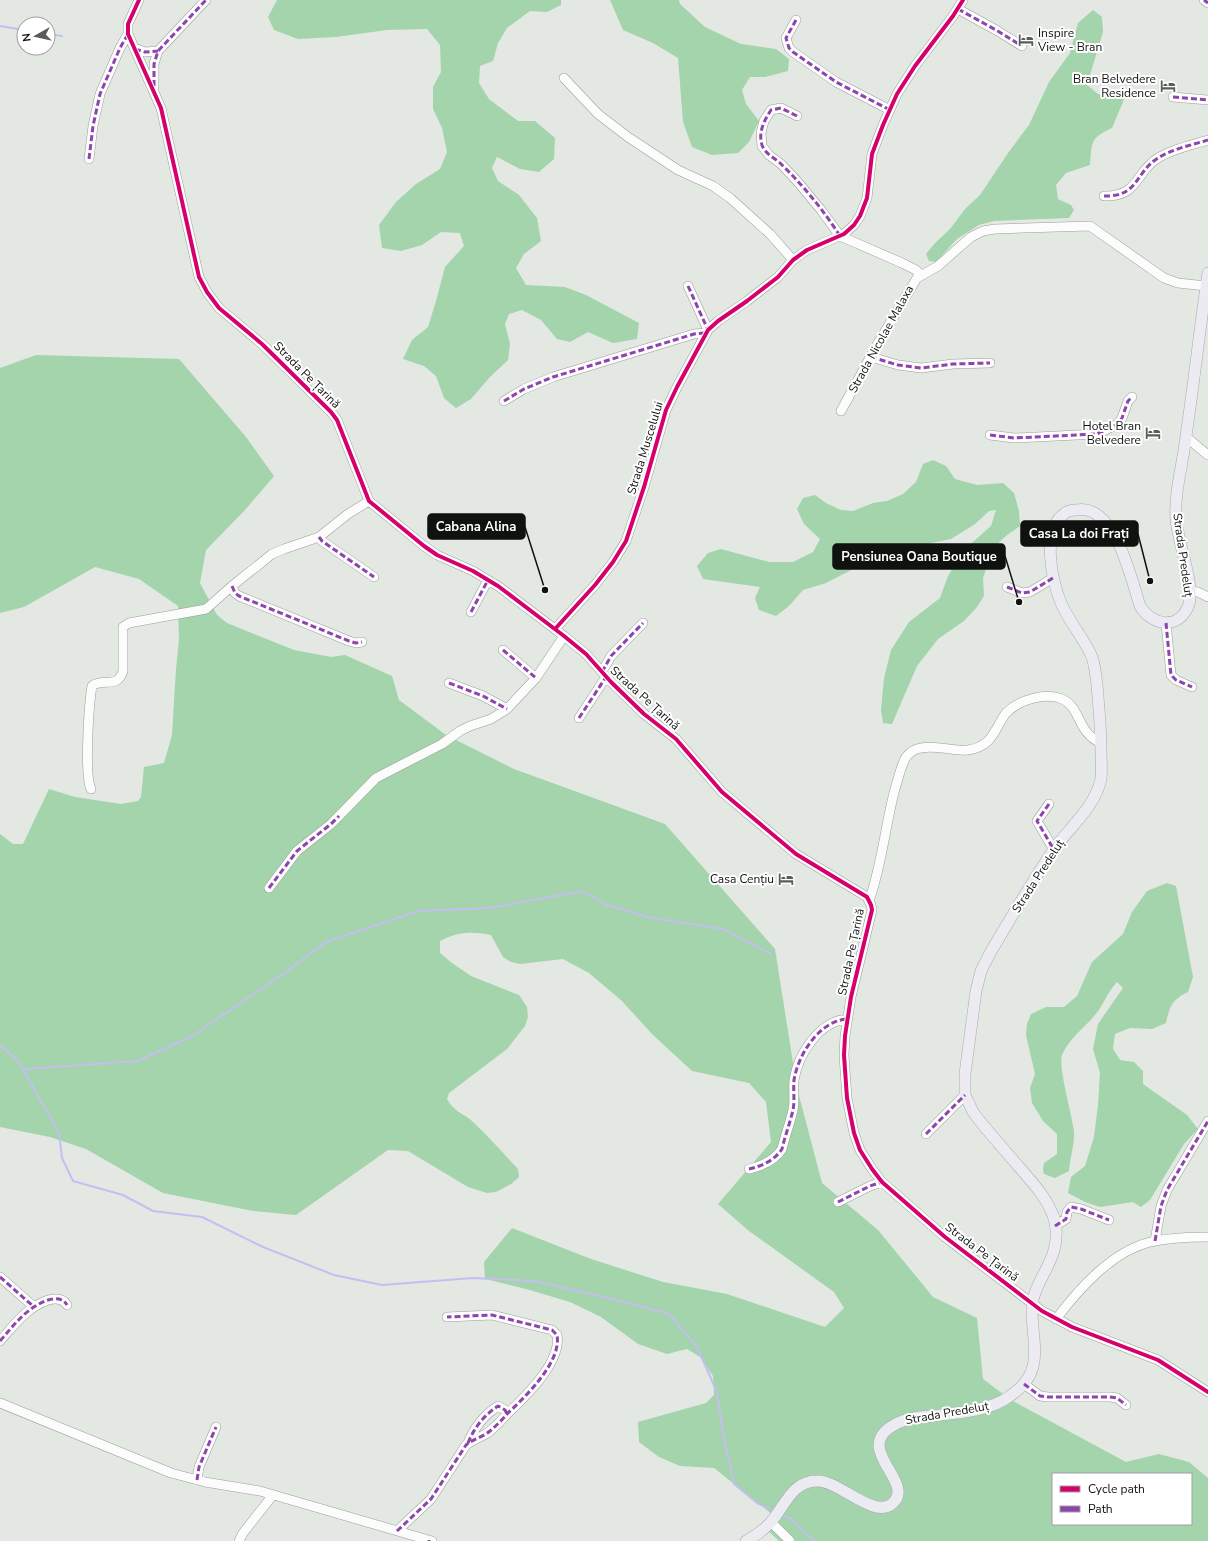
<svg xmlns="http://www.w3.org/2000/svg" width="1208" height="1541" font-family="'Nunito Sans',sans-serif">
<rect width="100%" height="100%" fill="#e3e8e3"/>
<!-- forest -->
<path fill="#a3d4ac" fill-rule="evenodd" d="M277 0H561V5L547 12 530 11 507 28 498 43 493 61 480 66 479 83 489 99 518 121H535L555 138 554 159 539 172 520 169 497 157 492 168 498 181 519 195 537 218 541 241 524 254 516 268 526 285 565 287 586 295 639 323 637 339 613 343 588 332 570 342 557 339 541 320 522 310 509 314 505 324 510 344 508 360 489 378 471 399 456 408 444 398 436 376 424 366 403 359 412 340 428 327 436 301 445 267 464 246 460 233 441 232 422 245 401 251 382 248 379 225 396 202 416 184 440 169 447 152 442 128 433 109V87L441 72 440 45 427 29 387 30 336 37 298 39 274 30 268 17Z
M610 0H679L680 4 705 27 741 44 776 49 789 59 788 71 765 77H750L742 90 746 104 759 121 749 142 738 153 712 155 692 147 683 122 678 58 653 43 623 30Z
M1093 10 1102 17 1103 32 1087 85 1098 94 1125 97 1112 128C1090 138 1092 142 1090 165L1066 173 1056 185 1058 199 1071 205 1074 210 1069 218 994 221 979 225 957 239 936 262 929 261 926 254 935 243 950 229 965 209 980 195 1008 153 1029 125 1049 82 1070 53 1078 23Z
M36 355 179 359 246 437 274 476 245 510 206 550 200 583 217 615 227 623 294 650 331 657 345 655 392 676 399 700 446 735 514 769 665 824 775 949 797 1088 822 1183 878 1230 933 1297 977 1318 983 1379 1011 1400 1126 1462 1159 1454 1189 1462 1208 1478V1541H779L763 1526 773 1515 714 1468 680 1466 659 1457 639 1442 638 1422 706 1403 714 1395 713 1376 700 1357 687 1349 667 1354 638 1344 601 1317 570 1302 526 1289 485 1279 484 1262 512 1228 591 1259 663 1282 727 1294 825 1327 844 1308 834 1292 749 1231 718 1204 771 1142 766 1102 749 1083 692 1071 652 1034 622 1001 589 973 563 959 520 964 511 962 503 957 491 935C470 931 458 932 440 941V953L452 963 471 976 519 995 527 1007 528 1017 525 1026 507 1049 449 1093 447 1099C454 1112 463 1113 472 1121 488 1136 503 1153 518 1169L519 1177 511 1184 496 1192 487 1193 468 1187 408 1151 388 1150 296 1215 253 1211 163 1193 86 1149 50 1137 0 1127V834L13 844H23L49 789 75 797 121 804 138 801 141 797 144 767 164 763 172 735 176 669 179 639 178 606 139 579 95 567 24 607 0 613V368ZM1053 1474H1191V1524H1053Z
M933 460 946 466 955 479 977 485 1003 483 1014 493 1019 511 1020 526 1007 535 993 548 983 578 984 596 977 607 964 621 938 639 917 666 892 724 883 723 881 710 884 678 891 650 909 622 940 598 948 576 965 549 991 526 996 510 989 511 975 524 951 539 886 552 826 583 803 590 789 606 776 616 759 610 755 598 760 587 703 579 697 566 708 553 721 549 769 562H793L813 552 820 539 804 524 797 509 803 498 815 495 826 503 841 510 853 511 873 503 887 501 903 494 916 482 923 464Z
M1167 883 1176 886 1193 977 1188 992C1172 1000 1170 1005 1166 1023L1152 1029 1130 1028 1115 1034 1113 1049 1120 1060 1134 1062 1143 1071V1084L1187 1115 1198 1129 1184 1144 1150 1200 1141 1207 1133 1202 1100 1207 1085 1202 1068 1193 1071 1177 1085 1166 1094 1137 1098 1105 1100 1073 1093 1049 1098 1024 1123 988 1117 982C1107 992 1104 1005 1095 1015 1084 1028 1069 1039 1062 1055 1058 1067 1072 1115 1074 1131 1075 1143 1070 1158 1069 1171L1055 1178 1044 1174 1043 1170 1044 1163 1057 1154V1134L1043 1121 1032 1103 1030 1088 1035 1074 1026 1035 1027 1024 1031 1014 1046 1007H1064L1077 996 1092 962 1123 934 1132 912 1147 891Z"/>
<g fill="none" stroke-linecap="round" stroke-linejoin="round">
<!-- stream -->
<path stroke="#c4bff0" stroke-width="2" d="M0 26 24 30
M48 34 62 36
M0 1045 18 1061 59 1133 62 1158 73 1181 123 1195 153 1211 202 1217 263 1247 334 1275 382 1285 473 1278 534 1281 617 1300 669 1314 697 1347 717 1392 723 1434 734 1484 757 1503 774 1511
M24 1069 138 1061 192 1036 279 977 326 942 418 911 489 908 583 891 604 904 648 917 723 929 771 954
M781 1514 791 1519 814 1541"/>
<!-- minor casing -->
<g stroke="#9a9e9a" stroke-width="10">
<path id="minor" d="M139 0 128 24V34L161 108 199 277 207 292 219 308 262 344 331 412 337 420 369 501 424 546 437 555 473 571 498 586 564 636 586 654 611 682 644 714 676 739 722 792 796 854 867 897 871 905 872 910 851 997 845 1036 844 1055 847 1098 854 1133 860 1150 872 1169 882 1182 945 1237 1042 1311 1072 1327 1158 1360 1208 1392
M1204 0 1208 3
M958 9 996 30 1022 46
M796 20 786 38 789 48 793 52 836 82 890 110
M134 48 145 52 158 51
M564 78 598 114 628 137 678 170 713 186 730 198 770 234 793 260
M154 87V64L158 51 206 0
M1173 97 1208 100
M797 116 781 108 771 110 764 121 761 133 762 146 769 155 781 164 797 181 821 210 840 236 902 263 916 270 921 275
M89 159 93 126 100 94 120 48 128 34
M1104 196C1139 197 1135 172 1158 158 1172 149 1192 145 1208 140
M688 286 708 330
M871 357 898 365 921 368 953 364 990 363
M504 401 524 389 553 377 694 334 706 333
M841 411 878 343 917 278 938 266 971 237 983 231 995 229 1090 226 1164 278 1178 283 1206 286
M990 435 1014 438 1097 434 1118 424 1122 418 1128 401 1132 397
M1186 437 1208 455
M319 537 322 541 374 577
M232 586 235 593 239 596 349 641 356 643 362 642
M1007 587 1022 593 1030 592 1053 578
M1190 591 1198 592 1208 597
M471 612 488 580
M1166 623 1171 675 1176 680 1192 687
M555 629 595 585 613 562 626 541 644 487 666 410 677 387 708 330 718 321 747 301 778 277 793 260 807 250 844 234 854 225 860 216 867 198 872 154 883 125 897 94 915 66 953 16 963 0
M503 650 536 678
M602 672 611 656 643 623
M449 683 483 696 507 709
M579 718 606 677
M91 789C84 775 89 704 92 686 104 677 117 690 123 671V627L129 623 206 609 232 586 272 554 284 549 319 537 348 514 369 501
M1049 804 1037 821 1054 850
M269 888 297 851 331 824 376 778 442 744 460 731 470 726 491 719 507 709 536 678 564 636
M869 901C882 865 885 826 895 789 898 779 901 766 906 757 910 752 914 749 921 748 944 743 966 760 988 741 996 733 999 722 1006 713 1019 700 1045 692 1062 699 1081 707 1077 733 1101 743
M926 1134 965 1095
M749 1169C762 1166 775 1160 782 1149 785 1136 790 1123 793 1110 795 1100 793 1090 794 1080 798 1055 819 1021 847 1019
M838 1202 870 1186 882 1182
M1055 1226 1066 1219 1067 1212 1071 1207 1081 1209 1109 1220
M1155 1241 1161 1206 1167 1190 1208 1121
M0 1277 33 1306
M1056 1319C1079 1289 1111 1252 1150 1242 1168 1238 1189 1237 1208 1237
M0 1341C15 1324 26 1308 48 1300 56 1298 63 1298 67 1305
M1024 1384 1040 1396 1048 1397H1110L1117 1398 1126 1405
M0 1403 171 1473 205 1482 260 1491 432 1541
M468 1443C474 1428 484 1415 498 1406L505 1410 507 1414
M197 1480 199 1467 216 1427
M771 1522 790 1541
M397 1531 431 1499 466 1445C473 1439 483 1437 490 1431 496 1426 502 1420 507 1414 525 1397 562 1362 557 1335L552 1330 492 1315 447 1317
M239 1541 243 1533 273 1495"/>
</g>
<!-- major casing -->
<g stroke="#a9a9b5" stroke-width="12">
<path id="major" d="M746 1541C755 1536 764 1530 771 1522 785 1506 792 1481 817 1481 839 1480 876 1522 894 1502 914 1481 852 1448 894 1425 905 1418 919 1417 932 1416 958 1413 988 1412 1010 1396 1046 1372 1032 1345 1032 1309 1032 1288 1049 1270 1054 1250 1057 1239 1057 1226 1053 1215 1046 1197 1032 1182 1020 1168 1006 1152 992 1136 979 1120L973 1112 965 1095V1074L976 991 981 971 990 953C1011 918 1031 883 1054 849 1070 827 1095 807 1101 779 1102 770 1101 760 1101 751 1101 729 1099 707 1097 685 1096 676 1095 666 1092 657 1084 638 1069 622 1061 603 1052 581 1041 530 1064 514 1067 511 1072 510 1076 510 1115 502 1131 579 1140 606 1153 627 1180 630 1189 604 1195 586 1178 542 1176 520 1174 492 1183 464 1186 436 1194 382 1200 327 1208 273"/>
</g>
<!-- minor -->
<use href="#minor" stroke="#fbfcfb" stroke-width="9"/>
<!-- major -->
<use href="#major" stroke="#ecebf2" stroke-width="11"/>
<!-- quiet -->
<path stroke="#8e44ad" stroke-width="3" stroke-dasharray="6 3" stroke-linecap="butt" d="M1204 0 1208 3
M958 9 996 30 1022 46
M796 20 786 38 789 48 793 52 836 82 890 110
M135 49 145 52 158 51
M154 86V64L158 51 206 0
M1173 97 1208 100
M797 116 781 108 771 110C764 121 758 132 762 145 765 154 775 158 781 164 803 185 824 211 840 236
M89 159 93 126 100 94 120 48 128 34
M1104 196C1139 197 1135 172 1158 158 1172 149 1192 145 1208 140
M688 286 708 330
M871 357 898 365 921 368 953 364 990 363
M504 401 524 389 553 377 694 334 706 333
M990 435 1014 438 1097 434 1118 424 1122 418 1128 401 1132 397
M319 537 322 541 374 577
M232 586 235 593 239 596 349 641 356 643 362 642
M1007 587 1022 593 1030 592 1053 578
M471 612 488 580
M1166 623 1171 675 1176 680 1192 687
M503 650 536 678
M602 672 611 656 643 623
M449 683 483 696 507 709
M579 718 606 677
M1049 804 1037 821 1054 850
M269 888 297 851 331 824 339 816
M926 1134 965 1095
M749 1169C762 1166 775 1160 782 1149 785 1136 790 1123 793 1110 795 1100 793 1090 794 1080 798 1055 819 1021 847 1019
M838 1202 870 1186 882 1182
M1055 1226 1066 1219 1067 1212 1071 1207 1081 1209 1109 1220
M1155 1241 1161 1206 1167 1190 1208 1121
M0 1277 33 1306
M0 1341C15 1324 26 1308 48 1300 56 1298 63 1298 67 1305
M1024 1384 1040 1396 1048 1397H1110L1117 1398 1126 1405
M468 1443C474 1428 484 1415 498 1406L505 1410 507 1414
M197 1480 199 1467 216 1427
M397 1531 431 1499 466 1445C473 1439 483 1437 490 1431 496 1426 502 1420 507 1414 525 1397 562 1362 557 1335L552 1330 492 1315 447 1317
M429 1541V1540"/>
<!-- cycleway casing -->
<g stroke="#fff" stroke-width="6">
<path id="cycleway" d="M139 0 128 24V34L161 108 199 277 207 292 219 308 262 344 331 412 337 420 369 501 424 546 437 555 473 571 498 586 564 636 586 654 611 682 644 714 676 739 722 792 796 854 867 897 871 905 872 910 851 997 845 1036 844 1055 847 1098 854 1133 860 1150 872 1169 882 1182 945 1237 1042 1311 1072 1327 1158 1360 1208 1392
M555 629 595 585 613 562 626 541 644 487 666 410 677 387 708 330 718 321 747 301 778 277 793 260 807 250 844 234 854 225 860 216 867 198 872 154 883 125 897 94 915 66 953 16 963 0"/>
</g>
<!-- cycleway -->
<use href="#cycleway" stroke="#d6006c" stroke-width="4"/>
</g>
<!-- icons -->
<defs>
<g id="hotel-bare" transform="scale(1.2)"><path d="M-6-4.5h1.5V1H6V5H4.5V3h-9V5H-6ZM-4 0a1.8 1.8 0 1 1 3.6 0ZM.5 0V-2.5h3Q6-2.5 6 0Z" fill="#595d59" stroke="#fff" stroke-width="2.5" paint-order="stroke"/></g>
</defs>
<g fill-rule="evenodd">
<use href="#hotel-bare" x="1026" y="40"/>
<use href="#hotel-bare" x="1168" y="86"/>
<use href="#hotel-bare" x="1153" y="433"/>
<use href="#hotel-bare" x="786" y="879"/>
</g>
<g text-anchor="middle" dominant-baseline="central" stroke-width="4" stroke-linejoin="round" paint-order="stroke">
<!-- poi labels -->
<g font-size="12" fill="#0f120f" stroke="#fff" text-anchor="end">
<text x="1038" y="33" text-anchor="start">Inspire<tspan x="1038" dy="14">View - Bran</tspan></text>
<text x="1156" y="79">Bran Belvedere<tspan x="1156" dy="14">Residence</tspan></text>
<text x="1141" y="426">Hotel Bran<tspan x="1141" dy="14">Belvedere</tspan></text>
<text x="774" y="879">Casa Cențiu</text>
</g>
<!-- street labels -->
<g font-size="12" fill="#0f120f" stroke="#fff">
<text transform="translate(881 339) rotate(-61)">Strada Nicolae Malaxa</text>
<text transform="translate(307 375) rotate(45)">Strada Pe Țarină</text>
<text transform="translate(645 448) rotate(-73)">Strada Muscelului</text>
<text transform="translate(1183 555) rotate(82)">Strada Predeluț</text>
<text transform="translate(645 698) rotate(42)">Strada Pe Țarină</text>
<text transform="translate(1038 876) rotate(-57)">Strada Predeluț</text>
<text transform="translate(851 952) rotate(-78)">Strada Pe Țarină</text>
<text transform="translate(982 1252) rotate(37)">Strada Pe Țarină</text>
<text transform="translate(947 1413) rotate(-10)">Strada Predeluț</text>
</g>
</g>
<!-- callouts -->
<path fill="none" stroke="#0f120f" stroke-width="1.5" d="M545 590L525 527M1150 581L1138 534M1019 602L1005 556"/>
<g fill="#0f120f" stroke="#fff" stroke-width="1.5">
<circle cx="545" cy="590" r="4"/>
<circle cx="1150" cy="581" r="4"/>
<circle cx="1019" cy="602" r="4"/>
</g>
<g fill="#0f120f" stroke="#0f120f" stroke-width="1.5">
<rect x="428" y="514" width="97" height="25" rx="4"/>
<rect x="1021" y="521" width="117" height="25" rx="4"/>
<rect x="833" y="544" width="172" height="25" rx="4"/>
</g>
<g font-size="13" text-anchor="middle" font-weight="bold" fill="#fff">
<text x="476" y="531">Cabana Alina</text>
<text x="1079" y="538">Casa La doi Frați</text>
<text x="919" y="561">Pensiunea Oana Boutique</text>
</g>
<!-- legend -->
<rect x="1052" y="1473" width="140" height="52" fill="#ffffff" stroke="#9fa09f"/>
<rect x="1060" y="1486" width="20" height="6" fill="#d6006c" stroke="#9fa09f"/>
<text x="1088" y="1493" font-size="12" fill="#0f120f">Cycle path</text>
<rect x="1060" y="1506" width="20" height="6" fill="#8e44ad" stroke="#9fa09f"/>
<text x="1088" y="1513" font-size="12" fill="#0f120f">Path</text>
<!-- north arrow -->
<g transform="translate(36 36) rotate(262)"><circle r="19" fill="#ffffff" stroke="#9fa09f"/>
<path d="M0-3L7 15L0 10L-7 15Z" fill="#595d59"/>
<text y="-6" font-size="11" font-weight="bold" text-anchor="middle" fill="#0f120f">N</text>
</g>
</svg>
